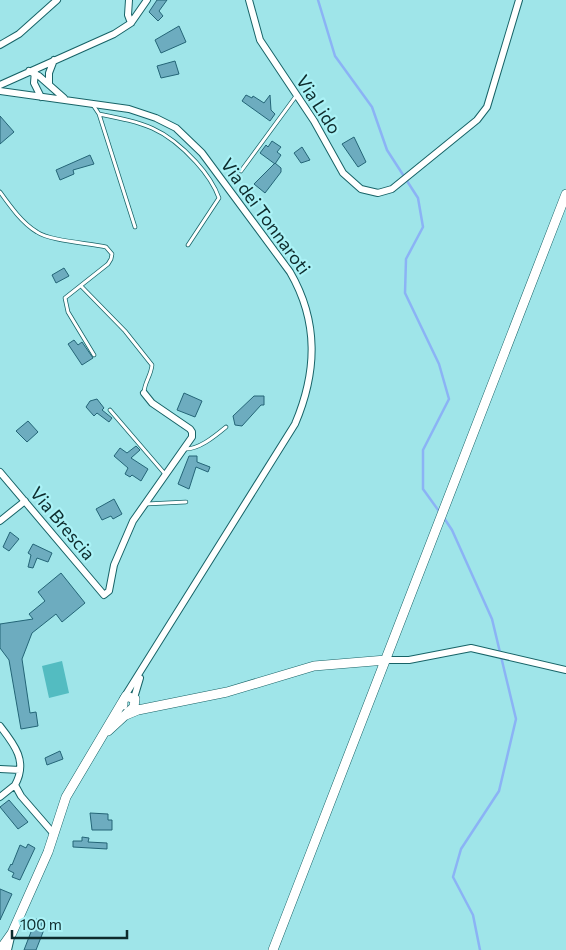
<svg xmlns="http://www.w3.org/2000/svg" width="566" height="950" font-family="Commissioner,sans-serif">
<rect width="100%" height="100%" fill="#9fe5e9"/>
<!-- green -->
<path fill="#53bcc1" d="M62 661 69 693 49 698 42 666Z"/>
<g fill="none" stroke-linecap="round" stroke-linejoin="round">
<!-- stream -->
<path stroke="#8bb3f5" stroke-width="2.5" d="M318 0 335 56 372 107 387 150 418 198 423 227 406 259 405 293 439 364 449 399 423 450V489L441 514
M444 518 452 530 492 619 516 719 499 791 461 849 453 877 473 915 480 950"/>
</g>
<!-- building -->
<path fill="#6dacbf" stroke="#246577" d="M157 0H167L159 11 163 16 158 21 149 12Z
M179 26 186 42 161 53 155 40Z
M175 61 179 74 161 78 157 66Z
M246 95 252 98 253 96 264 103 270 95 271 110 275 114 270 121 242 101Z
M0 116 14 132 0 144Z
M354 137 366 162 358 167 342 144Z
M272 141 281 147 277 152 281 155 275 164 260 153 266 145 268 147Z
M302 147 310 160 301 163 294 153Z
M90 155 94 164 73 170 74 174 60 180 56 170Z
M275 163 281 168V172L265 193 254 184Z
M64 268 69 276 56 283 52 275Z
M74 340 78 345 82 342 93 358 82 365 68 344Z
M184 393 202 401 195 417 177 410Z
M254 396H264V405H261L242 426 235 425 233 416Z
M97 399 104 408 102 410 112 418 109 422 97 413 94 416 86 407 90 401Z
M28 421 38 432 27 442 16 431Z
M136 446 140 450 131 458 148 469 141 481 132 475 130 477 125 474 128 468 114 456 120 448 127 453Z
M189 456H197V462L210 467 208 472 196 467 189 489 178 484Z
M114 499 122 514 113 519 111 516 102 520 96 509Z
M10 532 19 539 9 551 3 547Z
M33 544 52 553 48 562 37 558 33 568 28 567 31 555 28 553Z
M61 573 85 603 62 622 56 614 32 633 22 659 30 713 36 712 38 726 21 729 9 660 0 648V624L33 619 29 614 45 601 38 592Z
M60 751 63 759 47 765 45 758Z
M9 800 28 822 18 829 0 807Z
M90 813 108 814V820H112V830H92Z
M82 837 89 838 88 842 107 843V849L73 847V841H82Z
M28 844 35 848 20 880 12 877 14 873 8 870 11 864 12 865 20 845 26 848Z
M0 889 12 894 0 920Z
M36 919 42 921 41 925 45 927 36 950H24Z"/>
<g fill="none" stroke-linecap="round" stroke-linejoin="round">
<!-- lane casing -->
<g stroke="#176367" stroke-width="4.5">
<path id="lane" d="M93 105 99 114 135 227
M99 114C144 123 164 127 196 162 206 173 214 184 219 198L188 245
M241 171 296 96
M0 192C10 206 22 223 37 232 50 241 89 243 106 247L112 254 111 259 108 264 65 298 68 312 94 355
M81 286 125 331 152 365C151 376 144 383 144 393
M110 410 165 474
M184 449C198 450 214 437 226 427
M146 504 186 502"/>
</g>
<!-- street casing -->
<g stroke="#176367" stroke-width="8">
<path id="street" d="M129 0 128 15 131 23
M249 0 260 40 314 121 343 173 361 189 378 193 392 189 477 120 487 107 519 0
M0 45 19 34 57 0
M35 70 34 83 41 97
M29 71 39 76 64 98
M49 84V73L54 60
M0 85 114 34 131 23 147 0
M0 91 129 109 156 118 176 128 202 153 290 272C319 322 317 372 295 424L123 699
M0 472 104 595 109 591 114 565 133 521 192 437V432L190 429 152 403 144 393
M0 521 25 501
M386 660H409L471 648 566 670
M134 698 140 678
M0 726C15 745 28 762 15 785L21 796 53 833
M0 769 20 770
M0 797 15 785
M8 950 11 937"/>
</g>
<!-- secondary casing -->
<g stroke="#176367" stroke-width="10">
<path id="secondary" d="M126 715 138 710 227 692 314 666 386 660
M108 731 134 707 135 699 126 696 123 701V705
M0 950 12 933 48 852 66 797 123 701
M273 950 566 194"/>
</g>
<!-- lane -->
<use href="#lane" stroke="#fff" stroke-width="3"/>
<!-- street -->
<use href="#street" stroke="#fff" stroke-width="6"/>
<!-- secondary -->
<use href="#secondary" stroke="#fff" stroke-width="9"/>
</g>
<g text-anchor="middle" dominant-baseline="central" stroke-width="4.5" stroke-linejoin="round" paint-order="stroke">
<!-- street labels -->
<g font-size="18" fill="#0d2b2c" stroke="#abf2f6">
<text transform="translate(319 104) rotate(57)">Via Lido</text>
<text transform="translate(266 216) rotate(54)">Via dei Tonnaroti</text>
<text transform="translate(63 523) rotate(50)">Via Brescia</text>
</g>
</g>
<!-- scale -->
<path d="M12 930v8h115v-8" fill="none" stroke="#0d2b2c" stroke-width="2.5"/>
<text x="20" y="930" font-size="15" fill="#0d2b2c" stroke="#abf2f6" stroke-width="4" paint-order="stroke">100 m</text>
</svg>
